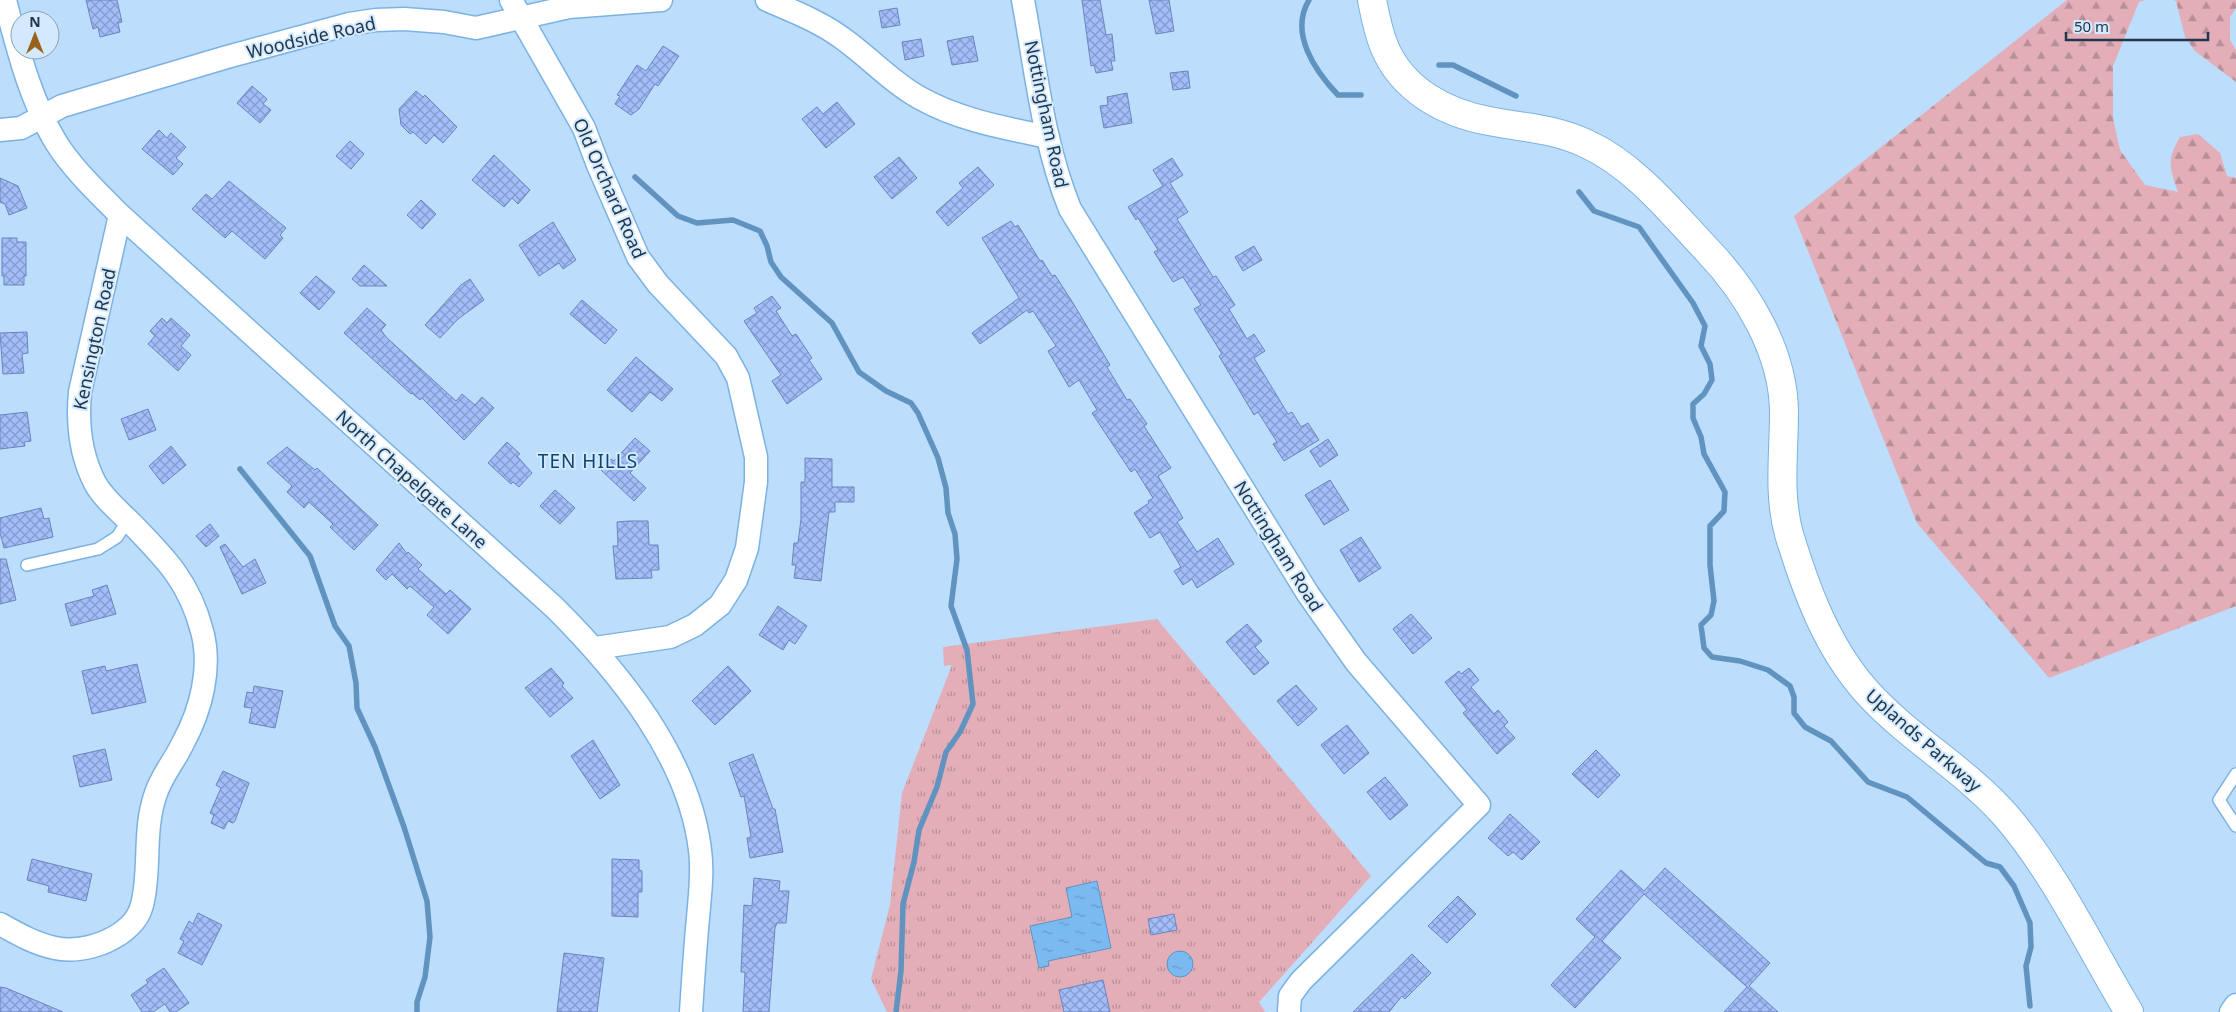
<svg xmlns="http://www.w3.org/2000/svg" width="2236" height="1012" font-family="'Noto Sans',sans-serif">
<defs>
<pattern id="forest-firs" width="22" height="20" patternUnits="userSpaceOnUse" patternTransform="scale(1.25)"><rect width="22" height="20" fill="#e3aeb8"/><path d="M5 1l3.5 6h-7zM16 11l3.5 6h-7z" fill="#b88f98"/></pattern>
<pattern id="park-tufts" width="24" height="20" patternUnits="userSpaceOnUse" patternTransform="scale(1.25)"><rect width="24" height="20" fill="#e3aeb8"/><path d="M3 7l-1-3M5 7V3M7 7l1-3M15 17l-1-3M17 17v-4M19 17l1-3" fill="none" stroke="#b88f98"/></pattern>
<pattern id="water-ripples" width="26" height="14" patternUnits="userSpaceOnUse" patternTransform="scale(1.25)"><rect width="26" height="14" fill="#7bbaf1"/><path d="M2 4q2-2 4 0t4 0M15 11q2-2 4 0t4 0" fill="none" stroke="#6498c5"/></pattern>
<pattern id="building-cross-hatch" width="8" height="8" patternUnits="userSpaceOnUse" patternTransform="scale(1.25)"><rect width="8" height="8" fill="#a2bdf9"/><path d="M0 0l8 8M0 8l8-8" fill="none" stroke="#849bcc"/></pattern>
</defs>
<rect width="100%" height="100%" fill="#bcddfb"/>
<!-- forest -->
<path fill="url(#forest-firs)" d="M2067 0H2146L2139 2 2113 66V118L2120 150 2145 185 2178 192C2170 169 2166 160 2180 137L2198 134 2220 153 2227 176 2236 178V606L2049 678 1917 523 1794 216Z
M2173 0H2236V8L2230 17V40L2236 50V82L2195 51 2185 37 2176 1Z"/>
<!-- park -->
<path fill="url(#park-tufts)" d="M1157 619 1371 876 1259 1002 1265 1012H887L871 979 890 905 902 793 952 665 944 666 943 647Z"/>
<!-- water -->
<path fill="url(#water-ripples)" stroke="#6093c0" d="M1097 881 1111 948 1048 961 1049 966 1039 968 1030 926 1072 917 1066 888Z
M1167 964a13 13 0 1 1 26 0a13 13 0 1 1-26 0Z"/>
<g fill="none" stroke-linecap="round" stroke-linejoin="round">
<!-- stream -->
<path stroke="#6093c0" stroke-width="5.5" d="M1309 0C1289 33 1315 71 1338 95H1361
M1439 65H1453L1516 96
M635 177 678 216 697 223 733 220 760 231 767 246 771 262 781 277 832 323 859 372 886 391 911 403 918 413 938 458 946 488 948 513 955 534 957 559 951 606 967 650 973 704 960 732 946 752 937 787 919 830 914 862 903 904 901 971 896 1012
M1579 192 1594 211 1639 227 1658 254 1693 303 1705 326 1701 346 1710 364 1712 380 1704 394 1693 404V418L1701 437 1704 454 1725 492 1724 511 1710 526V565L1714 601 1711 615 1701 625 1704 648 1712 657 1740 661 1768 670 1790 686 1794 697V713L1805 727 1831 741 1868 782 1907 797 1986 863 2000 867 2014 886 2030 923 2031 947 2026 966 2030 1006
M240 469 310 556 335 626 349 646 356 683 357 708 375 747 404 827 427 901 430 937 425 977 417 1002V1012"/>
</g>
<!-- building -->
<path fill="url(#building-cross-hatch)" stroke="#6c84bd" d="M86 0H117L122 22 118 23 120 32 100 37 98 27 93 29Z
M1082 0H1100L1106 35 1112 34 1115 61H1111L1113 70 1096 73 1094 65 1091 66Z
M1149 0H1169L1174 31 1156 34Z
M897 8 900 25 882 28 879 11Z
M973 36 978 61 952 65 947 41Z
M921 39 924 56 905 60 902 42Z
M663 46 679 56 658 86 655 84 639 109 631 115 615 104 620 96 617 95 637 65 646 71Z
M1188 71 1190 88 1173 90 1170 73Z
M252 86 267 99 263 104 271 110 260 123 237 103Z
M416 91 423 97 425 95 457 127 443 143 434 135 426 144 413 132 410 134 401 125 399 109Z
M1127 93 1132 123 1104 128 1100 106 1108 105 1107 97Z
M837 102 855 124 826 148 802 119 817 107 823 114Z
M159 130 167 138 171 133 186 147 176 158 183 164 173 175 142 149Z
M350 141 364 154 351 169 336 156Z
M494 155 530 190 518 204 512 198 504 207 472 180Z
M899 157 917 178 892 199 874 177Z
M1172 158 1183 175 1170 183 1188 212 1177 219 1213 277 1216 276 1235 305 1229 309 1247 339 1254 334 1265 351 1254 358 1288 414 1292 412 1301 427 1308 423 1319 440 1284 461 1273 444 1277 442 1258 412 1254 415 1219 356 1222 354 1194 309 1201 305 1183 277 1173 282 1154 252 1158 250 1138 218 1136 220 1128 207 1163 186 1153 170Z
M978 167 994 185 948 226 936 212 963 188 959 183Z
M0 178 18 186 27 208 9 215 5 204 0 202Z
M229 181 286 228 280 235 283 238 265 259 232 231 225 238 192 209 206 194 212 199Z
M421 200 436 214 422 229 407 215Z
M1011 221 1015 227 1018 225 1040 261 1042 260 1052 276 1055 275 1073 303 1110 365 1107 367 1127 400 1130 399 1147 424 1144 426 1171 468 1158 476 1183 518 1177 522 1197 552 1218 538 1234 564 1197 588 1192 579 1183 585 1174 571 1181 567 1160 532 1150 538 1134 513 1149 503 1148 501 1153 498 1135 469 1131 472 1092 413 1097 410 1079 380 1069 387 1048 351 1056 346 1033 311 1029 313 1027 310 980 344 972 333 1019 298 982 238Z
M553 222 576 260 563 269 559 263 539 276 519 245Z
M2 238H17V242H26V276H24V285H4V276H2Z
M1254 246 1262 260 1243 271 1235 257Z
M364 265 387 286H360L352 279Z
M316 276 335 292 319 310 300 293Z
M470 279 484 300 458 319 440 338 425 325 461 285Z
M772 296 781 308 776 311 792 336 796 334 812 358 809 360 822 379 787 404 772 381 781 375 744 321 757 313 754 308Z
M582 300 617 330 605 344 570 314Z
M367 308 386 325 381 330 386 337 456 401 462 394 475 405 482 397 494 408 464 440 422 398 420 400 412 393 411 394 344 333Z
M162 318 167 323 171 318 190 335 181 346 191 355 178 371 148 344 155 336 150 331Z
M27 332 28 353 22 354 24 373 3 374 0 333Z
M636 357 673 389 662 401 650 392 632 412 607 390Z
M148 409 156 430 129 440 121 419Z
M27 412 31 441 24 442 25 446 0 449V415Z
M635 438 650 451 630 473 646 488 634 501 601 470 611 459 614 461Z
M1328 439 1338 455 1320 467 1310 451Z
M507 442 520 454 517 456 532 473 519 487 513 482 511 484 488 463Z
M171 446 186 465 163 484 149 466Z
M287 447 315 470 317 468 378 525 354 550 330 527 333 524 309 502 304 508 287 492 292 486 267 463Z
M805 458 832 459V487H854V502H835V512H829L821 581 794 578 796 565H792L794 543H798L801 519V482H805Z
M1330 480 1349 510 1324 525 1305 495Z
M555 490 575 508 560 524 540 506Z
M41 508 44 519 49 518 53 537 4 548 0 533V518Z
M629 521H648L649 545H658L659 570H651L652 578 616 579 613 546H618L617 522Z
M210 524 219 536 206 547 196 536Z
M1361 537 1381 568 1359 582 1340 550Z
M399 543 407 554 408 552 422 565 418 569 446 594 450 590 471 609 448 634 427 615 434 607 410 586 407 589 392 574 386 580 376 570Z
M225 544 243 567 255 559 266 583 242 594 220 547Z
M0 559H6L16 600 0 604Z
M107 585 116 614 71 626 65 604 94 596 92 590Z
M778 606 807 626 795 644 789 640 783 650 759 635Z
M1411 614 1432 638 1413 654 1393 629Z
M1247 624 1262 641 1255 647 1269 663 1254 675 1226 642Z
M137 664 146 702 92 714 82 671 105 666 106 671Z
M728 666 751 691 715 725 692 701Z
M551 668 564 683 562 686 573 698 550 717 525 688Z
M1469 668 1479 680 1471 687 1494 714 1498 710 1508 722 1504 726 1515 738 1497 754 1463 713 1467 710 1445 682 1459 671 1461 674Z
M1296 685 1317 709 1298 726 1277 701Z
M254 686 283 691 275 728 249 723 252 708 244 707 247 692 253 693Z
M1347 725 1369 753 1344 774 1321 745Z
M593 740 620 785 600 799 571 756Z
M105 749 112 780 80 787 73 756Z
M1596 750 1620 775 1598 798 1572 774Z
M753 754 773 809H775L783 852 750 858 747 838 751 837 744 796 741 797 729 763Z
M223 771 249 783 235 821 233 823 228 821 224 829 211 823 214 815 210 813 221 788 216 785Z
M1385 777 1408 805 1390 820 1367 792Z
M1510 814 1540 842 1522 860 1513 852 1508 856 1488 838Z
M32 859 92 874 86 901 48 892 49 886 27 880Z
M612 859 639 860V870L642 871V892H638V917L612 916Z
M1665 868 1770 963 1749 986 1778 1012H1724L1747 987 1644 894 1602 941 1621 958 1575 1008 1551 985 1595 937 1576 919 1621 870 1644 891Z
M754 878 780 881 779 891H789L786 923H777L775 928 769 1012H743L745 972H741L744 905 752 906Z
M1458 896 1476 914 1447 943 1428 926Z
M198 913 222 925 202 965 178 953 184 941 180 939 189 921 193 924Z
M1174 914 1177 930 1151 935 1148 919Z
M564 953 604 958 597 1012H557Z
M1412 954 1431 973 1405 999 1402 996 1389 1012H1353Z
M164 968 189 1003 176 1012H170L165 1004 153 1012H142L131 995 148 983 146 980Z
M1103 980 1110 1012H1064L1059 990Z
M0 987 6 988 63 1012H0Z"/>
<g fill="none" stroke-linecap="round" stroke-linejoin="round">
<!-- service casing -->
<g stroke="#7bb2e3" stroke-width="14">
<path id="service" d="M27 565 98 549 117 537 128 520
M2236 774 2219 800 2236 826"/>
</g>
<!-- minor casing -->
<g stroke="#7bb2e3" stroke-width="25">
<path id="minor" d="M5 0C17 48 33 109 61 150 78 174 99 194 120 215L555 608C619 672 689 757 700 850 703 872 700 895 698 918 695 949 693 981 691 1012
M511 0 584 128 598 165 638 257 658 284 726 356 738 378 756 457V482L747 548 736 580 720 605 695 625 670 637 595 648
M767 0C792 11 819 21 842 38 869 57 891 82 920 98 959 120 1005 128 1048 137
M1023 0C1036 70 1043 143 1070 209L1308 594 1356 662 1479 805 1301 981 1290 996 1289 1012
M0 130 21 128 62 106 227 57 349 24 376 20 404 19 444 22 476 28 569 7 661 0
M0 924C18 934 35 944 55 948 85 955 134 937 142 905 151 871 143 832 155 796 161 776 174 762 183 743 201 710 212 668 202 631 189 581 165 558 130 522 119 511 103 498 95 483 80 454 77 424 80 392L120 215
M2231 1012 2236 1005"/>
</g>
<!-- tertiary casing -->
<g stroke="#7bb2e3" stroke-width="30">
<path id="tertiary" d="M1372 0C1375 15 1378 31 1384 46 1402 90 1445 113 1489 121 1524 128 1553 128 1587 144 1635 166 1672 213 1708 251 1748 293 1784 353 1784 413 1784 453 1778 495 1789 534 1806 590 1827 647 1866 691 1908 738 1965 769 2007 817 2056 875 2090 947 2129 1012"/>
</g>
<!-- service -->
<use href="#service" stroke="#fff" stroke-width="11"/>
<!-- minor -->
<use href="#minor" stroke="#fff" stroke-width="22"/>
<!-- tertiary -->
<use href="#tertiary" stroke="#fff" stroke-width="28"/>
</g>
<g text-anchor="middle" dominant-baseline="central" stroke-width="4" stroke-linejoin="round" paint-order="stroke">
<!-- street labels -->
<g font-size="18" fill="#21384c" stroke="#d3e9fd">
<text transform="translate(311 37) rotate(-13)">Woodside Road</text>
<text transform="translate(1047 114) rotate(78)">Nottingham Road</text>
<text transform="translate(610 188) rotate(66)">Old Orchard Road</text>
<text transform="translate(94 339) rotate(-78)">Kensington Road</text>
<text transform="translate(412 479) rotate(42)">North Chapelgate Lane</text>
<text transform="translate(1279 546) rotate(58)">Nottingham Road</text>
<text transform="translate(1924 740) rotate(41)">Uplands Parkway</text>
</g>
<!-- neighbourhood labels -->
<g font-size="19" letter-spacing="1" fill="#0a466f" stroke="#d3e9fd">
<text x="588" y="461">TEN HILLS</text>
</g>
</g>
<!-- north arrow -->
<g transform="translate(35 35)"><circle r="24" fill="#d3e9fd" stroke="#8ca2b6"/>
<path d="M0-4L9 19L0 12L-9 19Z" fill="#9b621f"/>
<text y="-8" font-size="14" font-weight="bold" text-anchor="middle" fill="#21384c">N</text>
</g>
<!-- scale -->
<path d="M2066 32v8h142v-8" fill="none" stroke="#21384c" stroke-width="2.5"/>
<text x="2074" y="32" font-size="15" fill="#21384c" stroke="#d3e9fd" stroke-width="4" paint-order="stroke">50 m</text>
</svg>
